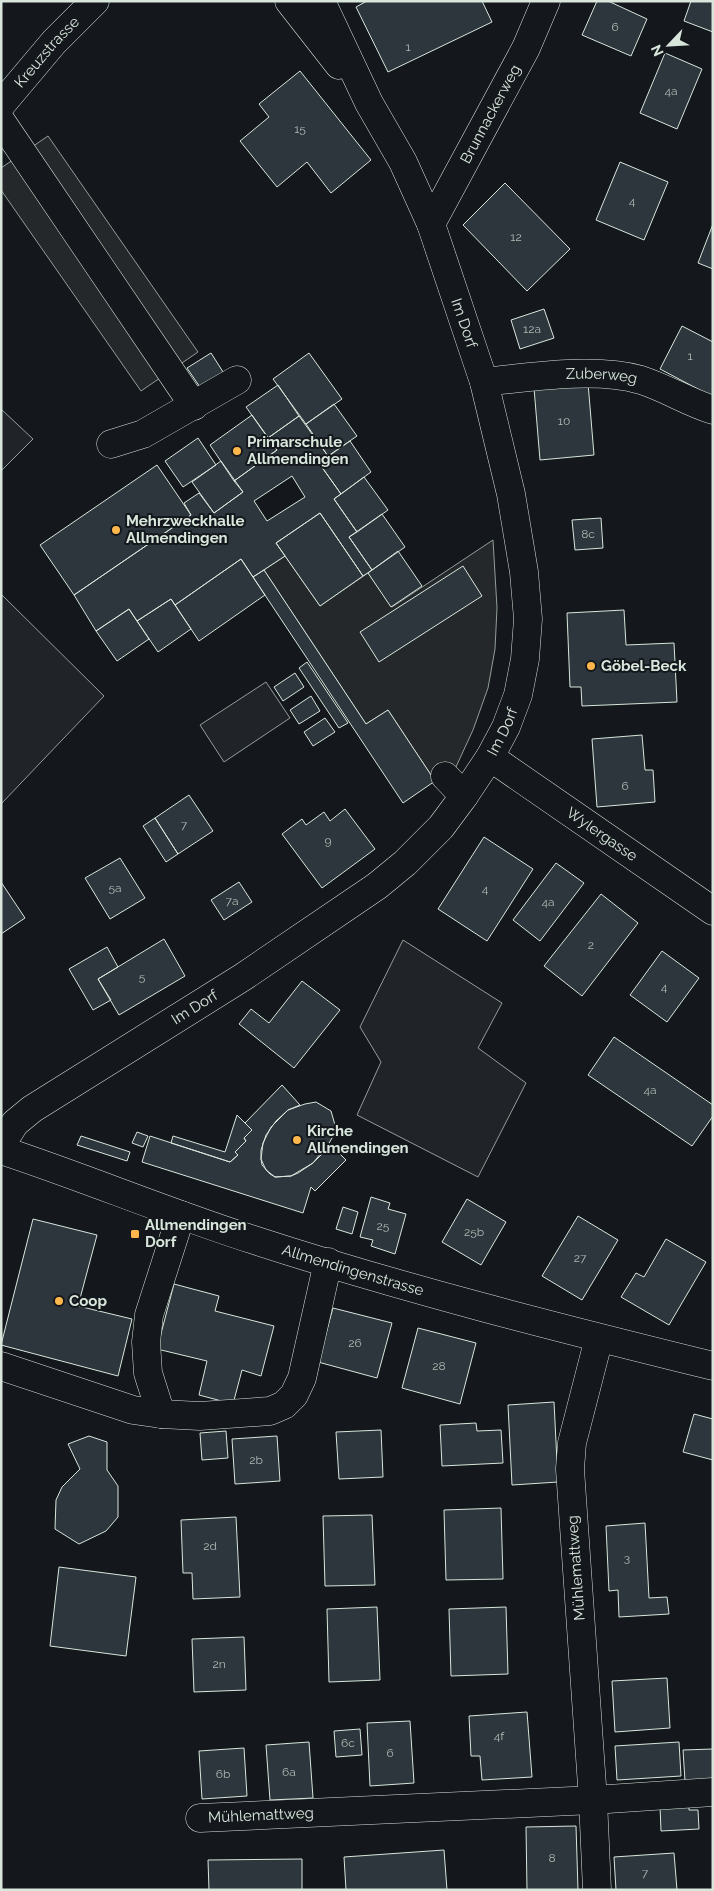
<svg xmlns="http://www.w3.org/2000/svg" width="714" height="1891" font-family="Raleway,sans-serif">
	<style>
		.green { fill: #202428; stroke: #939e99 }
		.parking { fill: #24282b; stroke: #939e99 }
		.building { fill: #2c363c; stroke: #d8e6dc; fill-rule: evenodd }
		.lines { fill: none; stroke-linecap: round; stroke-linejoin: round }
		.minor-casing { stroke: #d8e6dc; stroke-width: 29 }
		.minor { stroke: #14181c; stroke-width: 28 }
		.poi-dot { fill: #ffb74d; stroke: #14181c; stroke-width: 2 }
		.labels { text-anchor: middle; dominant-baseline: central; stroke-width: 4; stroke-linejoin: round; paint-order: stroke }
		.number-label { font-size: 12px; fill: #adbab4 }
		.street-label { font-size: 15px; fill: #d8e6dc; stroke: #14181c }
		.poi-label { font-size: 15px; font-weight: bold; fill: #d8e6dc; stroke: #14181c; text-anchor: start }
	</style>
	<rect width="100%" height="100%" fill="#14181c"/>
	<path class="green" d="M 1,409 L 33,439 L 1,471 Z
		M 1,594 L 104,696 L 1,804 Z
		M 266,682 L 290,718 L 224,762 L 200,725 Z
		M 403,940 L 502,1003 L 478,1048 L 526,1083 L 478,1177 L 357,1115 L 381,1062 L 360,1027 Z"/>
	<path class="parking" d="M 48,136 L 198,352 L 141,391 L 1,190 L 1,168 Z
		M 493,540 L 497,608 L 495,649 L 488,688 L 473,730 L 455,769 L 435,781 L 388,710 L 366,724 L 264,570 L 285,556 L 320,606 L 368,573 L 392,607 Z"/>
	<path class="building" d="M 367,1 L 482,1 L 492,22 L 388,72 L 356,7 Z
		M 597,1 L 608,1 L 647,19 L 631,56 L 582,35 Z
		M 691,1 L 713,1 L 713,32 L 684,21 Z
		M 665,53 L 702,69 L 677,129 L 640,113 Z
		M 300,71 L 371,160 L 331,193 L 307,162 L 277,187 L 240,141 L 269,117 L 259,104 Z
		M 620,162 L 668,182 L 644,240 L 596,220 Z
		M 505,183 L 570,249 L 527,291 L 463,225 Z
		M 713,224 L 713,269 L 698,263 Z
		M 544,309 L 554,338 L 520,349 L 511,320 Z
		M 682,326 L 713,342 L 713,397 L 660,369 Z
		M 211,353 L 225,375 L 202,390 L 187,368 Z
		M 309,353 L 342,399 L 306,424 L 273,379 Z
		M 588,383 L 594,455 L 540,460 L 534,388 Z
		M 278,385 L 299,416 L 268,438 L 246,407 Z
		M 334,404 L 357,436 L 328,456 L 306,424 Z
		M 252,415 L 277,450 L 234,481 L 210,445 Z
		M 299,416 L 328,456 L 319,463 L 341,494 L 334,499 L 357,532 L 349,537 L 372,570 L 363,576 L 320,513 L 276,543 L 285,556 L 253,577 L 241,559 L 175,605 L 171,599 L 137,621 L 129,609 L 96,631 L 74,595 L 191,515 L 184,503 L 199,493 L 214,513 L 243,492 L 234,481 L 277,450 L 268,438 ZM 292,476 L 305,497 L 267,521 L 254,501 Z
		M 198,438 L 216,465 L 183,487 L 165,461 Z
		M 350,441 L 371,472 L 341,494 L 319,463 Z
		M 221,461 L 243,492 L 214,513 L 192,482 Z
		M 157,465 L 191,515 L 74,595 L 40,545 Z
		M 364,477 L 388,510 L 357,532 L 334,499 Z
		M 320,513 L 363,576 L 320,606 L 276,543 Z
		M 382,514 L 405,547 L 372,570 L 349,537 Z
		M 601,518 L 603,548 L 575,550 L 572,520 Z
		M 398,551 L 422,586 L 391,607 L 368,573 Z
		M 241,559 L 265,595 L 199,641 L 175,605 Z
		M 463,566 L 482,596 L 379,662 L 360,632 Z
		M 264,570 L 366,724 L 388,710 L 435,781 L 403,803 L 253,577 Z
		M 171,599 L 191,629 L 158,652 L 137,621 Z
		M 129,609 L 149,639 L 117,661 L 96,631 Z
		M 624,610 L 626,645 L 674,643 L 677,702 L 582,706 L 581,687 L 570,687 L 567,613 Z
		M 307,662 L 348,723 L 339,728 L 299,668 Z
		M 295,673 L 304,687 L 283,701 L 274,687 Z
		M 311,696 L 320,711 L 299,724 L 290,710 Z
		M 325,718 L 335,732 L 313,746 L 304,732 Z
		M 642,735 L 645,770 L 653,770 L 655,802 L 597,807 L 592,739 Z
		M 189,795 L 213,831 L 178,854 L 155,818 Z
		M 345,809 L 375,849 L 322,888 L 282,834 L 302,819 L 306,825 L 324,812 L 330,821 Z
		M 155,818 L 178,854 L 166,862 L 143,826 Z
		M 484,837 L 533,869 L 487,941 L 438,909 Z
		M 120,858 L 145,898 L 110,919 L 85,878 Z
		M 556,863 L 584,883 L 540,941 L 513,920 Z
		M 1,882 L 25,918 L 1,934 Z
		M 239,882 L 252,902 L 224,920 L 211,900 Z
		M 601,894 L 638,923 L 582,996 L 544,966 Z
		M 164,939 L 185,976 L 119,1015 L 98,979 Z
		M 107,947 L 118,967 L 98,979 L 111,1000 L 93,1010 L 69,969 Z
		M 662,951 L 699,978 L 667,1022 L 630,995 Z
		M 302,981 L 340,1010 L 294,1068 L 239,1024 L 251,1009 L 269,1023 Z
		M 614,1037 L 713,1105 L 713,1116 L 692,1146 L 588,1075 Z
		M 282,1085 L 300,1105 L 288,1110 L 276,1121 L 266,1135 L 261,1150 L 261,1159 L 266,1170 L 275,1177 L 291,1176 L 298,1173 L 313,1163 L 329,1143 L 346,1160 L 315,1191 L 311,1187 L 303,1213 L 142,1162 L 150,1136 L 230,1162 L 238,1155 L 235,1152 L 246,1141 L 244,1138 L 252,1130 L 245,1123 Z
		M 316,1102 L 331,1111 L 335,1125 L 332,1138 L 324,1152 L 313,1163 L 291,1176 L 275,1177 L 270,1174 L 262,1165 L 261,1159 L 263,1143 L 271,1127 L 288,1110 L 305,1104 Z
		M 237,1115 L 252,1130 L 244,1138 L 246,1141 L 235,1152 L 238,1155 L 230,1162 L 171,1143 L 173,1136 L 225,1152 Z
		M 137,1132 L 148,1136 L 143,1147 L 132,1143 Z
		M 81,1136 L 130,1152 L 127,1161 L 77,1145 Z
		M 371,1197 L 390,1203 L 388,1209 L 406,1214 L 395,1254 L 371,1246 L 373,1240 L 360,1237 Z
		M 467,1199 L 506,1222 L 481,1265 L 442,1242 Z
		M 343,1207 L 358,1212 L 352,1234 L 336,1229 Z
		M 578,1216 L 618,1240 L 582,1300 L 542,1276 Z
		M 33,1219 L 97,1235 L 78,1306 L 132,1319 L 118,1376 L 1,1345 Z
		M 666,1239 L 706,1262 L 669,1325 L 621,1297 L 636,1273 L 644,1277 Z
		M 174,1284 L 219,1296 L 215,1311 L 274,1326 L 261,1376 L 242,1370 L 233,1404 L 199,1395 L 207,1361 L 157,1349 Z
		M 333,1308 L 392,1323 L 377,1378 L 318,1362 Z
		M 418,1328 L 476,1343 L 460,1404 L 402,1388 Z
		M 554,1402 L 558,1482 L 512,1485 L 508,1405 Z
		M 694,1414 L 713,1419 L 713,1460 L 683,1452 Z
		M 476,1423 L 477,1431 L 501,1430 L 503,1463 L 442,1466 L 440,1425 Z
		M 381,1430 L 383,1477 L 339,1479 L 336,1432 Z
		M 226,1431 L 228,1458 L 202,1460 L 200,1433 Z
		M 89,1436 L 107,1442 L 107,1470 L 118,1486 L 118,1517 L 106,1531 L 79,1544 L 55,1529 L 56,1500 L 62,1487 L 80,1469 L 68,1444 Z
		M 277,1436 L 280,1481 L 235,1484 L 232,1439 Z
		M 501,1508 L 503,1579 L 446,1580 L 444,1510 Z
		M 372,1515 L 375,1585 L 325,1586 L 323,1516 Z
		M 236,1517 L 240,1597 L 193,1599 L 192,1573 L 183,1573 L 181,1520 Z
		M 645,1523 L 649,1598 L 667,1597 L 669,1614 L 619,1617 L 618,1590 L 609,1591 L 606,1526 Z
		M 59,1567 L 136,1577 L 126,1656 L 50,1646 Z
		M 377,1607 L 380,1680 L 329,1682 L 327,1609 Z
		M 506,1607 L 508,1674 L 451,1676 L 449,1609 Z
		M 244,1637 L 246,1690 L 194,1692 L 192,1639 Z
		M 667,1678 L 670,1728 L 615,1732 L 612,1681 Z
		M 527,1712 L 532,1777 L 482,1780 L 480,1756 L 471,1756 L 469,1716 Z
		M 410,1721 L 414,1783 L 370,1786 L 367,1723 Z
		M 360,1729 L 362,1755 L 336,1757 L 334,1731 Z
		M 309,1742 L 313,1798 L 270,1800 L 266,1745 Z
		M 679,1742 L 681,1776 L 617,1780 L 615,1746 Z
		M 244,1748 L 247,1796 L 202,1799 L 199,1751 Z
		M 713,1749 L 713,1779 L 685,1781 L 683,1750 Z
		M 689,1804 L 689,1810 L 698,1810 L 699,1829 L 661,1831 L 660,1806 Z
		M 576,1826 L 578,1890 L 527,1890 L 526,1827 Z
		M 444,1850 L 447,1890 L 346,1890 L 344,1857 Z
		M 674,1853 L 677,1890 L 616,1890 L 614,1857 Z
		M 302,1859 L 302,1890 L 209,1890 L 208,1860 Z"/>
	<g class="lines">
		<defs>
			<g id="minor">
				<path d="M 289,1 L 339,65"/>
				<path id="s1" d="M 1,105 L 54,42 L 95,1"/>
				<path d="M 1,121 L 194,406"/>
				<path id="s2" d="M 431,224 L 526,48 L 546,1"/>
				<path id="s3" d="M 484,382 C 531,377 596,367 641,380 C 666,388 688,402 713,410"/>
				<path d="M 111,444 L 143,434 L 237,380"/>
				<path id="s4" d="M 490,757 L 713,911"/>
				<path d="M 445,776 L 464,796"/>
				<path id="s5" d="M 1,1145 L 15,1123 L 32,1109 L 243,977 L 377,886 L 405,863 L 441,827 L 464,796 L 490,757 L 506,727 L 518,695 L 525,659 L 528,619 L 524,572 L 511,494 L 484,382 L 431,224 L 403,162 L 369,103 L 321,1"/>
				<path id="s6" d="M 1,1150 C 86,1178 169,1213 254,1240 C 405,1289 559,1328 713,1366"/>
				<path d="M 1,1366 L 133,1410 L 161,1414 L 200,1416 L 270,1411 L 284,1405 L 294,1395 L 302,1378 L 328,1262"/>
				<path d="M 161,1414 L 148,1373 L 146,1342 L 149,1315 L 181,1215"/>
				<path id="s7" d="M 200,1818 L 593,1800 L 713,1792"/>
				<path d="M 597,1890 L 593,1800 L 570,1469 L 572,1443 L 599,1338"/>
			</g>
		</defs>
		<use href="#minor" class="minor-casing"/>
		<use href="#minor" class="minor"/>
	</g>
	<g class="poi-dot">
		<circle cx="237" cy="451" r="5"/>
		<circle cx="116" cy="530" r="5"/>
		<circle cx="591" cy="666" r="5"/>
		<circle cx="297" cy="1140" r="5"/>
		<rect x="130" y="1229" width="10" height="10" rx="2.5"/>
		<circle cx="59" cy="1301" r="5"/>
	</g>
	<g class="labels">
		<g class="number-label">
			<text x="615" y="27">6</text>
			<text x="408" y="47">1</text>
			<text x="671" y="91">4a</text>
			<text x="300" y="129">15</text>
			<text x="632" y="201">4</text>
			<text x="516" y="237">12</text>
			<text x="532" y="329">12a</text>
			<text x="690" y="356">1</text>
			<text x="564" y="421">10</text>
			<text x="588" y="534">8c</text>
			<text x="625" y="786">6</text>
			<text x="184" y="825">7</text>
			<text x="328" y="841">9</text>
			<text x="115" y="888">5a</text>
			<text x="485" y="889">4</text>
			<text x="232" y="901">7a</text>
			<text x="548" y="902">4a</text>
			<text x="591" y="945">2</text>
			<text x="142" y="977">5</text>
			<text x="664" y="987">4</text>
			<text x="650" y="1090">4a</text>
			<text x="383" y="1226">25</text>
			<text x="474" y="1232">25b</text>
			<text x="580" y="1258">27</text>
			<text x="355" y="1343">26</text>
			<text x="439" y="1366">28</text>
			<text x="256" y="1460">2b</text>
			<text x="210" y="1546">2d</text>
			<text x="627" y="1558">3</text>
			<text x="219" y="1664">2n</text>
			<text x="499" y="1736">4f</text>
			<text x="348" y="1743">6c</text>
			<text x="390" y="1753">6</text>
			<text x="289" y="1772">6a</text>
			<text x="223" y="1774">6b</text>
			<text x="552" y="1858">8</text>
			<text x="645" y="1873">7</text>
		</g>
		<g class="street-label">
			<text stroke="none"><textPath href="#s1" startOffset="70">Kreuzstrasse</textPath></text>
			<text stroke="none"><textPath href="#s2" startOffset="125">Brunnackerweg</textPath></text>
			<text transform="translate(464 323) rotate(71)">Im Dorf</text>
			<text stroke="none"><textPath href="#s3" startOffset="118">Zuberweg</textPath></text>
			<text stroke="none"><textPath href="#s5" startOffset="660">Im Dorf</textPath></text>
			<text stroke="none"><textPath href="#s4" startOffset="136">Wylergasse</textPath></text>
			<text stroke="none"><textPath href="#s5" startOffset="240">Im Dorf</textPath></text>
			<text stroke="none"><textPath href="#s6" startOffset="372">Allmendingenstrasse</textPath></text>
			<text transform="translate(576 1568) rotate(-94)">Mühlemattweg</text>
			<text stroke="none"><textPath href="#s7" startOffset="61">Mühlemattweg</textPath></text>
		</g>
		<g class="poi-label">
			<text x="247" y="442">Primarschule<tspan x="247" dy="17">Allmendingen</tspan></text>
			<text x="126" y="521">Mehrzweckhalle<tspan x="126" dy="17">Allmendingen</tspan></text>
			<text x="601" y="666">Göbel-Beck</text>
			<text x="307" y="1131">Kirche<tspan x="307" dy="17">Allmendingen</tspan></text>
			<text x="145" y="1225">Allmendingen<tspan x="145" dy="17">Dorf</tspan></text>
			<text x="69" y="1301">Coop</text>
		</g>
	</g>
	<rect width="714" height="1891" fill="none" stroke="#d8e6dc" stroke-width="5"/>
	<g transform="translate(669 45) rotate(245)" stroke="#14181c" stroke-width="4" paint-order="stroke">
	<path d="M0-4L9 19L0 12L-9 19Z" fill="#d8e6dc"/>
	<text y="-8" font-size="14" font-weight="bold" text-anchor="middle" fill="#d8e6dc">N</text>
	</g>
</svg>
